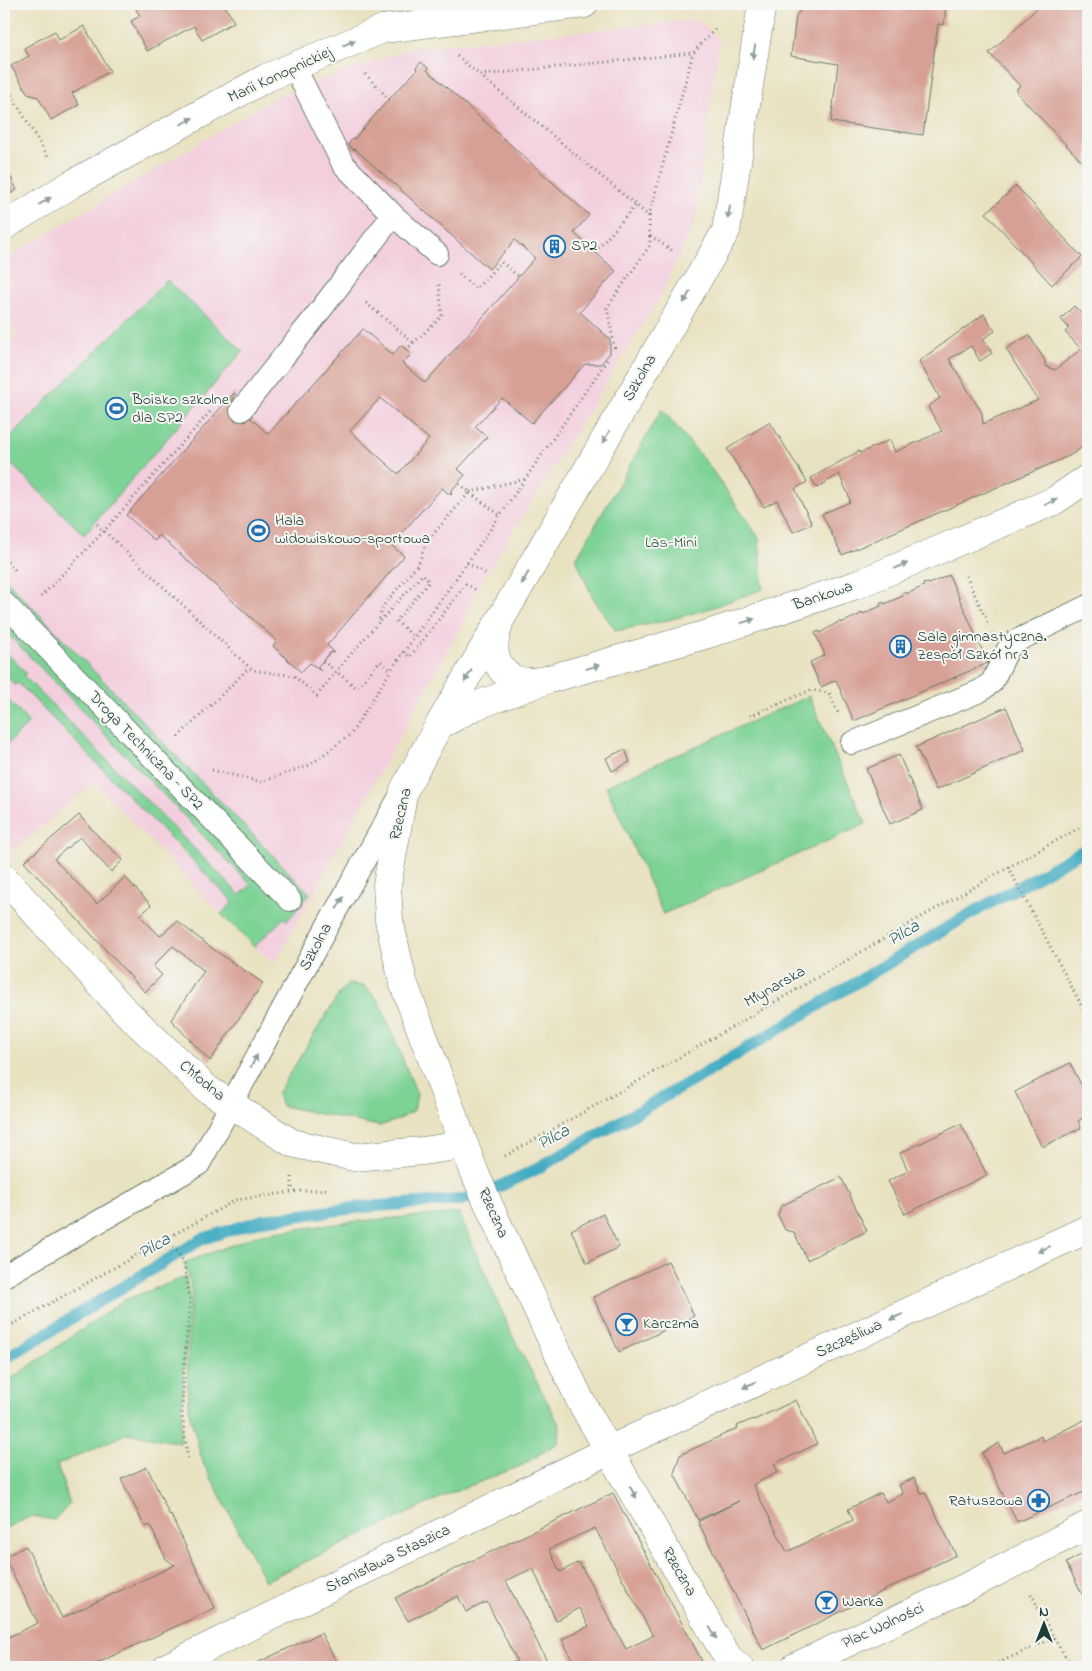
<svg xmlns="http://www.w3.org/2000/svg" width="1092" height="1671" font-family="'Indie Flower',sans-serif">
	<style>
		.built { fill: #f3cfde }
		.green { fill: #7dd296; stroke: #4e8865 }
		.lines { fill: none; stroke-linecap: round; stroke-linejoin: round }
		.stream { stroke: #41aac1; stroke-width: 12 }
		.building { fill: #d7a096; fill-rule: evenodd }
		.service-casing { stroke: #667765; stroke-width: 24 }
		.pedestrian-casing { stroke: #667765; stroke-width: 29 }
		.minor-casing { stroke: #667765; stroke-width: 29 }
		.path { stroke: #667765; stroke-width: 3; stroke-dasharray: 1 4; stroke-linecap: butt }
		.service { stroke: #fff; stroke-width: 22 }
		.pedestrian { stroke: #fff; stroke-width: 28 }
		.minor { stroke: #fff; stroke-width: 28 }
		.oneway { fill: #8f9e9a }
		.labels { text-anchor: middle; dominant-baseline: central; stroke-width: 4; stroke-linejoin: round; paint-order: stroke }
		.street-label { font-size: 16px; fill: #1f3d34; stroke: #f6f6f2 }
		.poi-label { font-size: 16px; fill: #1f3d34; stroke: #f6f6f2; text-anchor: start }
		.park-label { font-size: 16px; fill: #325b48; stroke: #f6f6f2 }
		.water-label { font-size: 18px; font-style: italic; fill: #295e5e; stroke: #f6f6f2 }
	</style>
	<rect width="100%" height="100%" fill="#f6f6f2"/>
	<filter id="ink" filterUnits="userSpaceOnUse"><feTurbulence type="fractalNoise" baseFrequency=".02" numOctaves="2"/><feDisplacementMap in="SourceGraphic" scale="10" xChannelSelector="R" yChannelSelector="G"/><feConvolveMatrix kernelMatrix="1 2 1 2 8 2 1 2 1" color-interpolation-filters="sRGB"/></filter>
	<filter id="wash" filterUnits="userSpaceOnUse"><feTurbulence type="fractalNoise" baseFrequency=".0096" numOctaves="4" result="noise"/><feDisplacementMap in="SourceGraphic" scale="20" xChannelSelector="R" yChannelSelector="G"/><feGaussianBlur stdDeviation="1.12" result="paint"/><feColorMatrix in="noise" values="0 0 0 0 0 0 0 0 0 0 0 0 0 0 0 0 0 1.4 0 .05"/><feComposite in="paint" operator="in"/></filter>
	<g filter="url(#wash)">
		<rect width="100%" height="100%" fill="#e9e2c1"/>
		<path class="built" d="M 697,20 L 719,39 L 695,221 L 659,299 L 476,590 L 462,623 L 275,963 L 246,940 L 94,782 L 14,850 L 4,840 L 4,348 L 18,337 L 4,316 L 4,260 L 280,95 L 412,48 Z"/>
		<path class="green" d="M 167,280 L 243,351 L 84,535 L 4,457 L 4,443 Z
			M 662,409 L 710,467 L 759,538 L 763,589 L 705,610 L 664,621 L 616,631 L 593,598 L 576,559 Z
			M 4,578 L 310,894 L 287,921 L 284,918 L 254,947 L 221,914 L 233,902 L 18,683 L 15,685 L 4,674 L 4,650 L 26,673 L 24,676 L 240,895 L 251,885 L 4,630 Z
			M 4,695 L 29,723 L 4,747 Z
			M 809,696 L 866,824 L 663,914 L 606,786 Z
			M 348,984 L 365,986 L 379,1001 L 417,1094 L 414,1111 L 398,1120 L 379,1126 L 282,1106 L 277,1094 L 339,994 Z
			M 459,1213 L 512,1335 L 560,1426 L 559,1442 L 523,1465 L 444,1496 L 265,1581 L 203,1463 L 189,1412 L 187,1364 L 192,1295 L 190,1281 L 184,1263 L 261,1234 L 358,1221 Z
			M 186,1277 L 190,1302 L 184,1366 L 180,1443 L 128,1433 L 57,1465 L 70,1504 L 54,1520 L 32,1516 L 4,1529 L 4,1384 L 124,1300 Z"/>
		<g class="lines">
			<path class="stream" d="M 4,1359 L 202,1239 L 263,1220 L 362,1207 L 460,1200 L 478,1196 L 531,1172 L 701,1076 L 965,917 L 1088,848"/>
		</g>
		<g id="blocks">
			<path class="building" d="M 133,4 L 224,4 L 234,22 L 202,40 L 194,26 L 147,51 L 131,21 L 140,16 Z
				M 806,4 L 946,4 L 944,25 L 938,24 L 923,135 L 831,122 L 838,64 L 791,56 L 796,16 Z
				M 1042,4 L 1078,4 L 1088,15 L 1088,166 L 1087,167 L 1017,93 L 1017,88 L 1020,86 L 989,53 Z
				M 84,26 L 110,71 L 72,93 L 79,105 L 51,120 L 38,97 L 28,94 L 11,66 L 29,56 L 24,48 L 55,31 L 59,40 Z
				M 421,62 L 428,68 L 427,70 L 589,215 L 574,233 L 616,271 L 580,312 L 610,339 L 610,353 L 601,364 L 585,364 L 532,423 L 502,398 L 475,427 L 487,437 L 458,469 L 465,475 L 450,492 L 452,494 L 450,495 L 442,488 L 391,545 L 404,556 L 327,645 L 334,652 L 333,653 L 331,652 L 317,667 L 321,671 L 310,663 L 301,672 L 273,646 L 277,641 L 186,559 L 159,535 L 155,541 L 126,515 L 234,393 L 236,394 L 231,400 L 268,434 L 363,329 L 393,355 L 401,345 L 411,355 L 402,363 L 425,383 L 535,258 L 515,240 L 489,269 L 355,149 L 354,150 L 348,145 L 353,138 L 354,139 L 389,99 L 417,70 L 416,68 ZM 380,398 L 429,439 L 398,474 L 350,431 Z
				M 4,163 L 17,190 L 4,197 Z
				M 1016,186 L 1082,257 L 1052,285 L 986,213 Z
				M 1074,306 L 1088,320 L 1088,443 L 1071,455 L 842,555 L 822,514 L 850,502 L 849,496 L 839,474 L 817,488 L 811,478 L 859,451 L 860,453 L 890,440 L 895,452 L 942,431 L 928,407 L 940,398 L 919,361 L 984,314 L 995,331 L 983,339 L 992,353 L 980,361 L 971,346 L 949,359 L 982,413 L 983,424 L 1038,400 L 1006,349 L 1029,335 L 1045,361 L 1045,366 L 1055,370 L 1081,349 L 1065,332 L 1069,328 L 1061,319 Z
				M 770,422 L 807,482 L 795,489 L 812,524 L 793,532 L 777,500 L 764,507 L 727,449 Z
				M 949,575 L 988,663 L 854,721 L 836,680 L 821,687 L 810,662 L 825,655 L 815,633 L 819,631 L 820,633 L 840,621 L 841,623 L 859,615 L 862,612 L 863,614 L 881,606 L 880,604 L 883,602 L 884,604 L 903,596 L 902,594 L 906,592 L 906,594 L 924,586 L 923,584 L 928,583 L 929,584 Z
				M 1006,707 L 1025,750 L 936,790 L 916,747 Z
				M 625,749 L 630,762 L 612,771 L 606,758 Z
				M 899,755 L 923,810 L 890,824 L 866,769 Z
				M 79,815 L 99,837 L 123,860 L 111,872 L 80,837 L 54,859 L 97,904 L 125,877 L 151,905 L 140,916 L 160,936 L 177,921 L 217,952 L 263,983 L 210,1061 L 171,1020 L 204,971 L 173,946 L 153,966 L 162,975 L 145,992 L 24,862 Z
				M 1070,1063 L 1088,1098 L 1088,1115 L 1078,1121 L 1081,1128 L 1042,1147 L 1015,1092 Z
				M 961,1124 L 987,1175 L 905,1214 L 888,1181 L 908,1171 L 900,1153 Z
				M 841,1177 L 867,1231 L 807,1260 L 794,1232 L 785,1230 L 778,1215 L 781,1206 Z
				M 603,1214 L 619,1247 L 587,1263 L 571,1230 Z
				M 668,1261 L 694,1316 L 619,1352 L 593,1297 Z
				M 796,1400 L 817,1444 L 774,1464 L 778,1472 L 753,1485 L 787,1552 L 853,1520 L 848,1509 L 881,1493 L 886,1502 L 903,1494 L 899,1485 L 914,1478 L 921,1493 L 925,1492 L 956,1555 L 763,1650 L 698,1522 L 739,1501 L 698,1520 L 674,1473 L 680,1455 L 738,1428 L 737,1426 L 753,1419 L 754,1420 Z
				M 1088,1418 L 1088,1490 L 1017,1522 L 982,1453 L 999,1443 L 1004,1453 L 1041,1436 L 1043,1441 Z
				M 147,1467 L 170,1516 L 171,1515 L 215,1608 L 89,1667 L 4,1667 L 4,1639 L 38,1623 L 4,1557 L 26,1546 L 62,1618 L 175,1565 L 166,1559 L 150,1525 L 145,1527 L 121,1479 Z
				M 613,1493 L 705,1667 L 576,1667 L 562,1639 L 589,1626 L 579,1608 L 556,1621 L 533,1568 L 506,1581 L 550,1667 L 504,1667 L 517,1661 L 487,1602 L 466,1612 L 458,1596 L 408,1621 L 395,1598 ZM 595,1528 L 653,1636 L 626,1649 L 579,1562 L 560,1572 L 549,1549 Z
				M 1088,1551 L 1088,1605 L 1066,1563 Z
				M 321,1633 L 337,1663 L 328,1667 L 248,1667 Z"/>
		</g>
	</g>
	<g filter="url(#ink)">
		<use href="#blocks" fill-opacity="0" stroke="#667765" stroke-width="1"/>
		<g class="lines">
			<defs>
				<path id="service" d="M 393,215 L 437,254
					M 241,410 L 312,321 L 393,215 L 343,164 L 294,66
					M 4,603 L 290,900
					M 852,743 L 980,691 L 992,682 L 1008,649 L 1014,642 L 1088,606
					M 4,1276 L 199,1164 L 329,923 L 398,800"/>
				<path id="pedestrian" d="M 795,1667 L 971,1585"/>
				<path id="minor" d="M 4,226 L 72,184 L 266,78 L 383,29 L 584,4
					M 498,627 C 487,659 503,687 539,681
					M 440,725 L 475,706 L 546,680 L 708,634 L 856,585 L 1054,501 L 1088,478
					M 4,878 L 122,1008 L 207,1089 L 292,1143 L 354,1157 L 423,1151 L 463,1145
					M 971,1585 L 1088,1525
					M 167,1667 L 632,1439 L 1088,1229
					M 739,1667 L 732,1663 L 719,1643 L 580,1400 L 491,1210 L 474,1171 L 403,982 L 389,920 L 387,885 L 404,790 L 439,725 L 726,231 L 762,4"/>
			</defs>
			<use href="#service" class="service-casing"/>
			<use href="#pedestrian" class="pedestrian-casing"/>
			<use href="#minor" class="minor-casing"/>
			<path class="path" d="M 457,56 L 649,216 L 650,245 L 607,308 L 615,350
				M 365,74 L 389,99
				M 480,75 L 693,53
				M 4,82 L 49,159
				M 649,216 L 693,53 L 715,29
				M 650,236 L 673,251
				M 595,252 L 636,205
				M 459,274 L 476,289 L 501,262 L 518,276
				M 366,303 L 414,343
				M 406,350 L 442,316 L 439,284
				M 210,412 L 104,531 L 252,670 L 294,676 L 317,696 L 337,670 L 378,623 L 383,606 L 418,564 L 427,541 L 470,492 L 458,483
				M 470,492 L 525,479
				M 470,493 L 500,515
				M 4,558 L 17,572
				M 467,563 L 486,574
				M 966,576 L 988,623
				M 41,597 L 104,531 L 95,522
				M 380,621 L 423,574 L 429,582 L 396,621 L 414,637
				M 403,652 L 410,657 L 466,584 L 478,591
				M 323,661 L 357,688 L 380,661 L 391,670 L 467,563 L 608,359
				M 778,704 L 780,709
				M 750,716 L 811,690 L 829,693 L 839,715
				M 178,737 L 249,668
				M 212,770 L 261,782 L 310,765 L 351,734 L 391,670
				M 1008,867 L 1088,1018
				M 505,1156 C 701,1048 892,931 1088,823
				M 292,1177 L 292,1192
				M 168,1238 L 184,1263 L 190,1302 L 184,1366 L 182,1414 L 188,1461
				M 4,1329 L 236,1200 L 292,1192 L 329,1189
				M 1054,1638 L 1072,1667
				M 989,1667 L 1054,1638 L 1030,1592"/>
			<use href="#service" class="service"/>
			<use href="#pedestrian" class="pedestrian"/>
			<use href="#minor" class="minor"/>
		</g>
		<defs><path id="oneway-solid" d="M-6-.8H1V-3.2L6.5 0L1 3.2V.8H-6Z" transform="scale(1.25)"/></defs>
		<g class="oneway">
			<use href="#oneway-solid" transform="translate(349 43) rotate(-23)"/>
			<use href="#oneway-solid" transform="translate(754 52) rotate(99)"/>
			<use href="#oneway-solid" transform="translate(187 121) rotate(-29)"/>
			<use href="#oneway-solid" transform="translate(45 201) rotate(-31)"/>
			<use href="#oneway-solid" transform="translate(729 212) rotate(99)"/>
			<use href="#oneway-solid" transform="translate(687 297) rotate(120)"/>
			<use href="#oneway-solid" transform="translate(606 437) rotate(120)"/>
			<use href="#oneway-solid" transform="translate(1051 502) rotate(-26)"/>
			<use href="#oneway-solid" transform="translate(901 566) rotate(-23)"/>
			<use href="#oneway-solid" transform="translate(525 578) rotate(120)"/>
			<use href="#oneway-solid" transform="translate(748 621) rotate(-18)"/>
			<use href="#oneway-solid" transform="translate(593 667) rotate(-16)"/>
			<use href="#oneway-solid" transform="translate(468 676) rotate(120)"/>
			<use href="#oneway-solid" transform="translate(340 903) rotate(-60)"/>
			<use href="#oneway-solid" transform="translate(254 1061) rotate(-62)"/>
			<use href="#oneway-solid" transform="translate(1044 1249) rotate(155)"/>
			<use href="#oneway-solid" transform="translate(896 1317) rotate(155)"/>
			<use href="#oneway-solid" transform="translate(749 1385) rotate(155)"/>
			<use href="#oneway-solid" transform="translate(633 1492) rotate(60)"/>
			<use href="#oneway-solid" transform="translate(713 1633) rotate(60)"/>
		</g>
	</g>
	<defs>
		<symbol id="building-ring" viewBox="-11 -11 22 22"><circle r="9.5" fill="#f6f6f2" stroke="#1f6fb2" stroke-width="1.5"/><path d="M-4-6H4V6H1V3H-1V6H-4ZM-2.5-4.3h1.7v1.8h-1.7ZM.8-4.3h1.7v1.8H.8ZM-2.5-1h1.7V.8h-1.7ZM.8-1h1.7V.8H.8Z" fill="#1f6fb2"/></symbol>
		<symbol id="stadium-ring" viewBox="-11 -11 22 22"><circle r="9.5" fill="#f6f6f2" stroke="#1f6fb2" stroke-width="1.5"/><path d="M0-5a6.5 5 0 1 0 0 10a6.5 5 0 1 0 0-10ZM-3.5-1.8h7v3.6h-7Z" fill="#1f6fb2"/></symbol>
		<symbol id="bar-ring" viewBox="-11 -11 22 22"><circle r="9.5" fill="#f6f6f2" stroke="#1f6fb2" stroke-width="1.5"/><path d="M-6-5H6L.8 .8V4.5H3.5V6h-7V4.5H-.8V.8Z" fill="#1f6fb2"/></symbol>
		<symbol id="pharmacy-ring" viewBox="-11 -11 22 22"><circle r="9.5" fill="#f6f6f2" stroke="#1f6fb2" stroke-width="1.5"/><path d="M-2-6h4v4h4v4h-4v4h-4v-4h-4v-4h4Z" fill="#1f6fb2"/></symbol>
	</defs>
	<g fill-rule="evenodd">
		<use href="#building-ring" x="542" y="234" width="25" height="25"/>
		<use href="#stadium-ring" x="104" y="396" width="25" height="25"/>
		<use href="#stadium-ring" x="246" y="518" width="25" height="25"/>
		<use href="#building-ring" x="888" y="634" width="25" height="25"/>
		<use href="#bar-ring" x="614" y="1312" width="25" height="25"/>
		<use href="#pharmacy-ring" x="1026" y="1488" width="25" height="25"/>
		<use href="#bar-ring" x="814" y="1590" width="25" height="25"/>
	</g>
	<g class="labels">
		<g class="street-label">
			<text transform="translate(280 75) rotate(-25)">Marii Konopnickiej</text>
			<text transform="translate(640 378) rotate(-60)">Szkolna</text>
			<text transform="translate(823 596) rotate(-19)">Bankowa</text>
			<text transform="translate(146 751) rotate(46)">Droga Techniczna - SP2</text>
			<text transform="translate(401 814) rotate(-77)">Rzeczna</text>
			<text transform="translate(316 947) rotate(-62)">Szkolna</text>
			<text transform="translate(775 987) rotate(-30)">Młynarska</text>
			<text transform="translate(202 1081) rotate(40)">Chłodna</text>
			<text transform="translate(493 1213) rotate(66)">Rzeczna</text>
			<text transform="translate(849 1339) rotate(-25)">Szczęśliwa</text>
			<text transform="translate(388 1559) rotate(-26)">Stanisława Staszica</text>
			<text transform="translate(679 1572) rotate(60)">Rzeczna</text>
			<text transform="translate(883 1626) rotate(-25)">Plac Wolności</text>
		</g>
		<g class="poi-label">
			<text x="571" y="246">SP2</text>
			<text x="132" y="400">Boisko szkolne<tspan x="132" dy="18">dla SP2</tspan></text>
			<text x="275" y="521">Hala<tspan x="275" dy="18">widowiskowo-sportowa</tspan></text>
			<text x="917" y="637">Sala gimnastyczna.<tspan x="917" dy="18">Zespół Szkół nr 3</tspan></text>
			<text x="643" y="1324">Karczma</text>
			<text x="1023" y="1501" text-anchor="end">Ratuszowa</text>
			<text x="842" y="1602">Warka</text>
		</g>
		<g class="park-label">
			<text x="671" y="543">Las-Mini</text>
		</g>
		<g class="water-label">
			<text transform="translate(904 934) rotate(-31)">Pilca</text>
			<text transform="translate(554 1138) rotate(-29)">Pilca</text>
			<text transform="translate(155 1247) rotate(-31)">Pilca</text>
		</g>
	</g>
	<rect width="1092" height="1671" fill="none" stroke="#f6f6f2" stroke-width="20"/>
	<g transform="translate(1044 1624)" stroke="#f6f6f2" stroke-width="4" paint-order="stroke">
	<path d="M0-4L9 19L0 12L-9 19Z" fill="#1f3d34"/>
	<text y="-8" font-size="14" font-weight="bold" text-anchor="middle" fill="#1f3d34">N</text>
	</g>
</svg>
